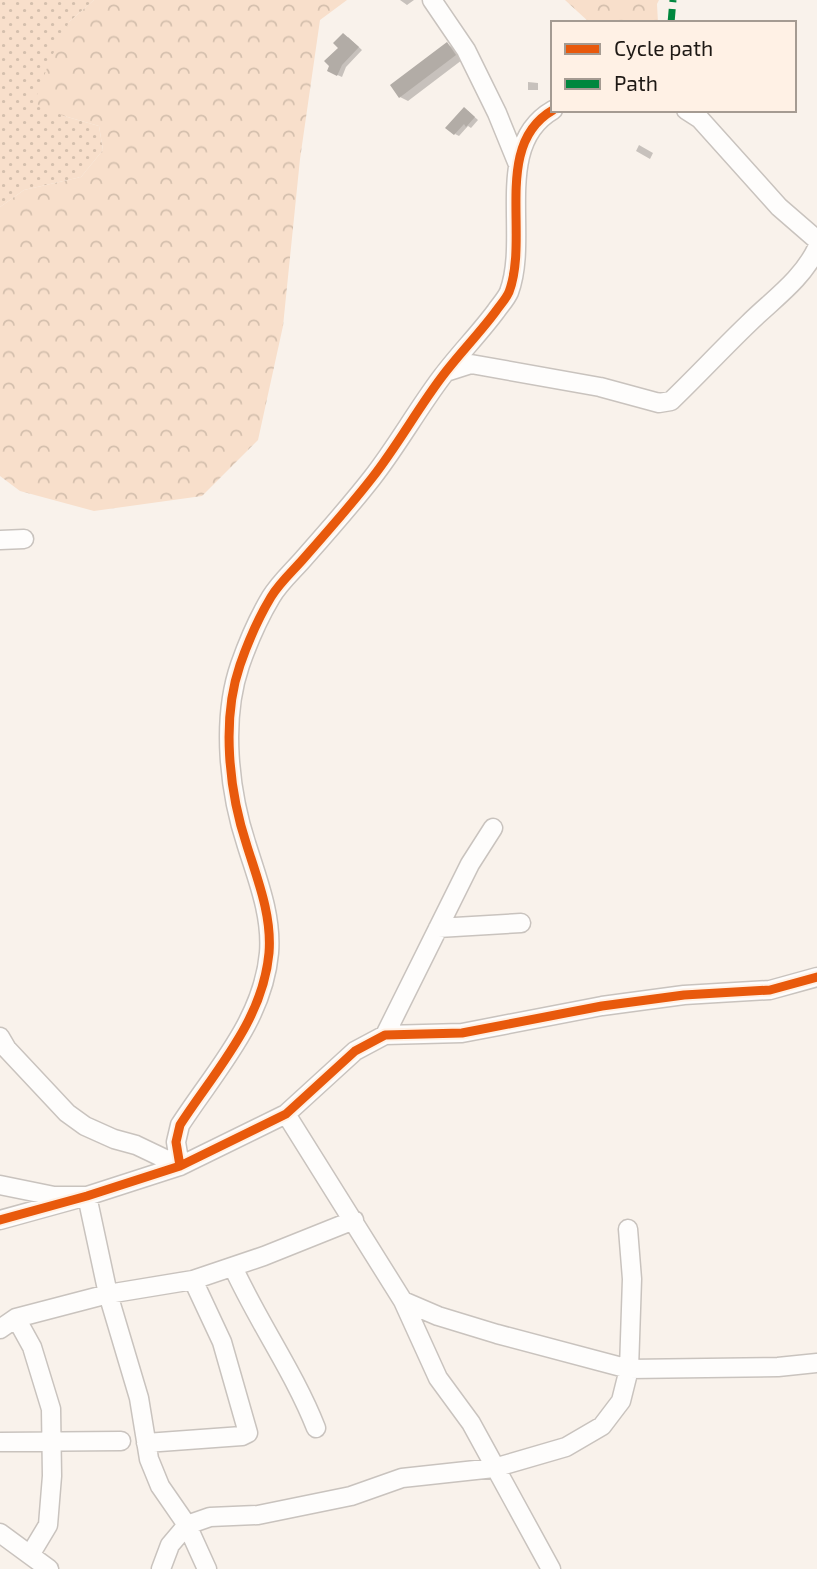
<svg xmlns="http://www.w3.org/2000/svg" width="817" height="1569" font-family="'Exo 2',sans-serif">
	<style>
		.grass { fill: url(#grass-dots) }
		.forest { fill: url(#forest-crowns) }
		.shadow { fill: #0003 }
		.building { fill: #b2aca6 }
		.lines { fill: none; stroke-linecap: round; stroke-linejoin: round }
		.minor-casing { stroke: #c9c3be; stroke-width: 21 }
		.minor { stroke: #fefdfc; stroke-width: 18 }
		.quiet { stroke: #00873e; stroke-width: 7; stroke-dasharray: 14 7; stroke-linecap: butt }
		.cycleway-casing { stroke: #fff1e5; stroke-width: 13 }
		.cycleway { stroke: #e8590c; stroke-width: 9 }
	</style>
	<defs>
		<pattern id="grass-dots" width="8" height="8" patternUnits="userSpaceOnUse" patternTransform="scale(1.75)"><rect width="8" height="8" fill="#f8dfcb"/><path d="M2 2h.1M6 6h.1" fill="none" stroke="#d4bfad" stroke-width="1.8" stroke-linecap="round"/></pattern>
		<pattern id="forest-crowns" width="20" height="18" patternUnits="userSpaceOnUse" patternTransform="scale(1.75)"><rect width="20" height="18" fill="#f8dfcb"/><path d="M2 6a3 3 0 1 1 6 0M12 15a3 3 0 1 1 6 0" fill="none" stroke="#d4bfad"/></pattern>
	</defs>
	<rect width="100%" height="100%" fill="#f9f2eb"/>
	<path class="grass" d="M 0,0 L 94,0 L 69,22 L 64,116 L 99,126 L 103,150 L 81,177 L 24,190 L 0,207 Z"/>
	<path class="forest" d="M 94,0 L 347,0 L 320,20 L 300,159 L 283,326 L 258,440 L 202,496 L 94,511 L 20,491 L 0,476 L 0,207 L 24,190 L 81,177 L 103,150 L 99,126 L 64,116 L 34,103 L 50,60 L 69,22 Z
		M 565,0 L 659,0 L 657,4 L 658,23 L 590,23 Z"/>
	<path class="shadow" d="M 400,0 L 414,0 L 407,5 Z
		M 348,37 L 362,50 L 346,67 L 342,77 L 333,73 Z
		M 447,44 L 455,49 L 462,60 L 408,101 L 400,97 Z
		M 528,82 L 538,83 L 538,90 L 528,90 Z
		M 468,111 L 478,120 L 471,128 L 468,126 L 459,136 L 455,134 Z
		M 639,145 L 653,153 L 650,159 L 636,151 Z"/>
	<path class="building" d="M 343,33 L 359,47 L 342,65 L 337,76 L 327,71 L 329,66 L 324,61 L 338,48 L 333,43 Z
		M 447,42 L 456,55 L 399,98 L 390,85 Z
		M 464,107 L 475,117 L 466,127 L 464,124 L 454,135 L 445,128 Z"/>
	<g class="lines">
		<defs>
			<path id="minor" d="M 432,0 L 466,50 L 497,113 L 517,162
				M 686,110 L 700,119 L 779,207 L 817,240
				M 446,372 L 471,364 L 600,387 L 659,403 L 671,401 C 697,376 722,349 748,324 C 772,300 802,280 817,248
				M 0,540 L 24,539
				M 438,928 L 521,923
				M 385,1035 L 470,864 L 493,828
				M 0,1037 L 7,1049 L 67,1113 L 85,1126 L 114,1139 L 136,1145 L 180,1166
				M 286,1114 L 403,1301 L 438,1378 L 471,1423 L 551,1569
				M 180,1166 L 176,1142 L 180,1125 C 215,1071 263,1020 269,953 C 272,916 258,881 247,846 C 229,792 221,720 240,665 C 248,642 259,617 271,597 C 280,582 294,570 305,557 C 328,531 351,505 372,478 C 397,446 417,410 441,378 C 458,355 479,334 496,311 C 500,305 506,299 509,292 C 530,236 492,145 553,110
				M 0,1185 L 54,1196 L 87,1196 L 108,1294 L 139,1398 L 149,1459 L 160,1486 L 187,1525 L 207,1569
				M 0,1220 L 87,1196 L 180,1166 L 286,1114 L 355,1051 L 385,1035 L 462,1033 L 602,1006 L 684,995 L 770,990 L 817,977
				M 233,1267 C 258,1322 294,1372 316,1428
				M 403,1301 L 438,1316 L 497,1334 L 629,1369 L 778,1367 L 817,1363
				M 16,1318 L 32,1347 L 51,1409 L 52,1476 L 48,1525 L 30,1555
				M 0,1329 L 16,1318 L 108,1294 L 193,1280 L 264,1256 L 354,1220
				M 0,1442 L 121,1441
				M 146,1443 L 242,1436 L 248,1433 L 222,1342 L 193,1280
				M 0,1533 L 49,1569
				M 161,1569 L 170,1545 L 187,1525 L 210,1517 L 258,1515 L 351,1496 L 402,1478 L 494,1468 L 566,1447 L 602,1426 L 621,1401 L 629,1369 L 632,1279 L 628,1229"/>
		</defs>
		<use href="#minor" class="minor-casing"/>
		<use href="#minor" class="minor"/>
		<path class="quiet" d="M 671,23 L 673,0"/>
		<defs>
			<path id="cycleway" d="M 180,1166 L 176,1142 L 180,1125 C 215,1071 263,1020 269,953 C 272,916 258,881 247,846 C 229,792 221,720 240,665 C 248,642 259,617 271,597 C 280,582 294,570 305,557 C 328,531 351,505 372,478 C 397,446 417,410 441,378 C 458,355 479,334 496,311 C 500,305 506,299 509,292 C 530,236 492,145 553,110
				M 0,1220 L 87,1196 L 180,1166 L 286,1114 L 355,1051 L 385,1035 L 462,1033 L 602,1006 L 684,995 L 770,990 L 817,977"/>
		</defs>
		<use href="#cycleway" class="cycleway-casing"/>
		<use href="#cycleway" class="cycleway"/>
	</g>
	<rect x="551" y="21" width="245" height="91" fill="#fff1e5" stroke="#a59b92" stroke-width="2"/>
	<rect x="565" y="44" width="35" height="10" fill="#e8590c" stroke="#a59b92" stroke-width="2"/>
	<text x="614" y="56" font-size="21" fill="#1e1915">Cycle path</text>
	<rect x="565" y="79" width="35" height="10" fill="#00873e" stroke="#a59b92" stroke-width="2"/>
	<text x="614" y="91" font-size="21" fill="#1e1915">Path</text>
</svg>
